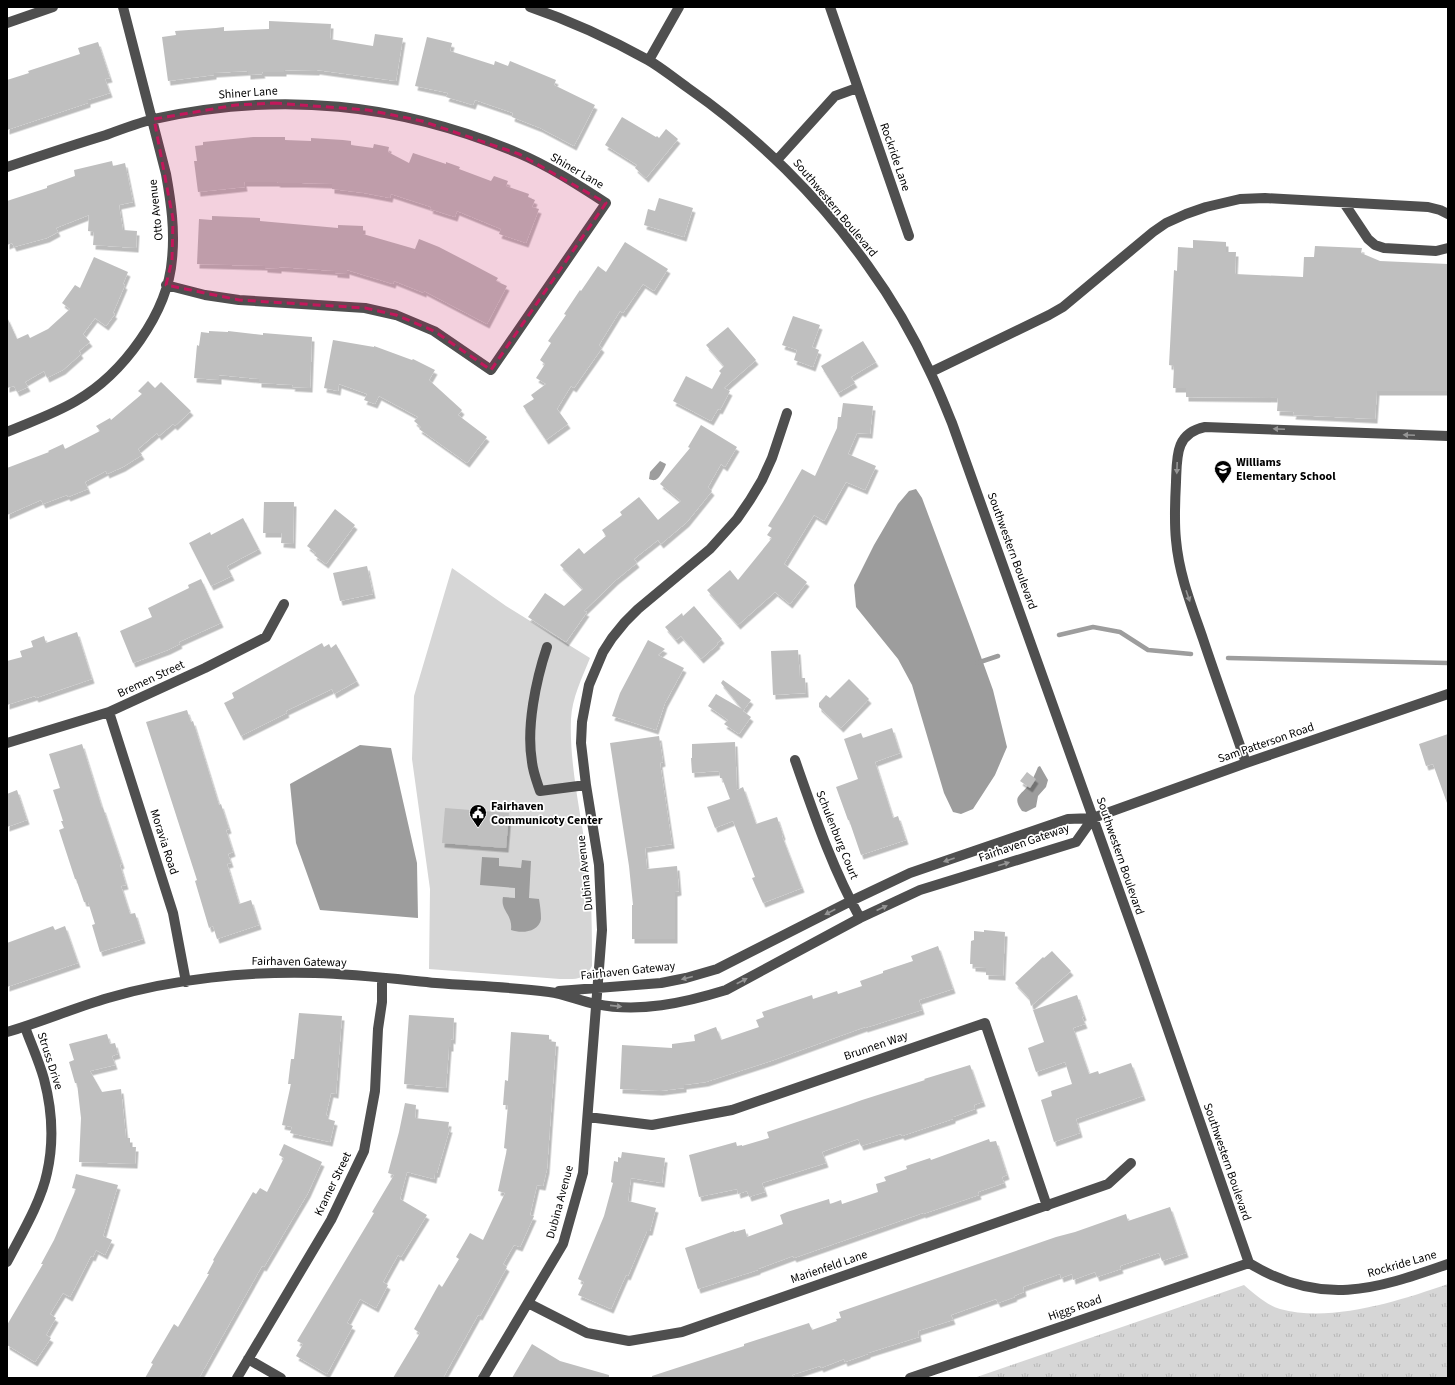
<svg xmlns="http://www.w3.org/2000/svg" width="1455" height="1385" font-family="'Source Sans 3',sans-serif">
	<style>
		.grass { fill: url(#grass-tufts) }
		.park { fill: #d6d6d6 }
		.water { fill: #9d9d9d }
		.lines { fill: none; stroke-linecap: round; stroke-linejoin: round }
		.stream { stroke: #9d9d9d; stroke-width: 4.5 }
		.building { fill: #bfbfbf; filter: url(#shadow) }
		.minor { stroke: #4f4f4f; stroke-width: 10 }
		.oneway { fill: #959595 }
		.marked { fill: #c2185b; fill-opacity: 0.2; stroke: #c2185b; stroke-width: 3; stroke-dasharray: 8 5; stroke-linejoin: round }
		.labels { text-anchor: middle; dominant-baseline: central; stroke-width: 3.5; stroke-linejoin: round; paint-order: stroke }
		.street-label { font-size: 12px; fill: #000; stroke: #fff }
		.poi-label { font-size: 12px; font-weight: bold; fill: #000; stroke: #fff; text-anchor: start }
	</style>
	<defs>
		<pattern id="grass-tufts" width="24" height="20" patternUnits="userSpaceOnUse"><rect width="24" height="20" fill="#d6d6d6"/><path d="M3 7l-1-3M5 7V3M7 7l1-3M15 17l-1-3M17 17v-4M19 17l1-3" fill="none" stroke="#b6b6b6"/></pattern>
		<filter id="shadow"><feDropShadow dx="2.5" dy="4.5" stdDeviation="0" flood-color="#0004"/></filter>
	</defs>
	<rect width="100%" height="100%" fill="#fff"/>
	<path class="grass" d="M 1448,1284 L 1448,1378 L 974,1378 L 1244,1285 C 1254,1294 1267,1305 1280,1309 C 1331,1323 1399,1301 1448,1284 Z"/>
	<path class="park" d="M 452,568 L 506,606 L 590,658 C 582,678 572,698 571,719 C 569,765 582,819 588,865 C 592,898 592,932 592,966 C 584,981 575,979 560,979 L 429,969 L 430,889 L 412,759 L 414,696 Z"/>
	<path class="water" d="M 660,461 L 666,464 C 665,468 660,477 657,479 C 654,481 652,480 649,479 L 650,472 Z
		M 916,489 L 922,498 L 972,632 L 993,690 L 1007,747 L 995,775 L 973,809 L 961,814 L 953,812 L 944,793 L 912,685 L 898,659 L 856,607 L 854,585 L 874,545 L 898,504 L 909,491 Z
		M 360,745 L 391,748 L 417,863 L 418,918 L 320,910 L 296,843 L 290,784 Z
		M 1040,766 L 1048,780 L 1046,787 L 1038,796 L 1036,807 L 1026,812 L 1022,811 C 1013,798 1018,797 1027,787 C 1032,782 1035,774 1038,767 Z
		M 482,857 L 499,858 L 499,866 L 521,868 L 522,860 L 531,861 L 529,898 L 539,899 C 540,905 541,912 541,919 C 539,932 522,934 511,930 C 513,914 500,911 503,897 L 515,898 L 515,888 L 480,885 Z"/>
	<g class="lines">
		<path class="stream" d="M 1059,635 L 1093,627 L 1120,632 L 1148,650 L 1191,654
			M 1228,658 L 1448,663
			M 977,663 L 998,656"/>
	</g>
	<path class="building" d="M 269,21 L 331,24 L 330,39 L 373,46 L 375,34 L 403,38 L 396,81 L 317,70 L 317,71 L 284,70 L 284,72 L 262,72 L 263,74 L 248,75 L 248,71 L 214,73 L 214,75 L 168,81 L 162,37 L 176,35 L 175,31 L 216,28 L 224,27 L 224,31 L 269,29 Z
		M 427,37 L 452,43 L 450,51 L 494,65 L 495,61 L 508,66 L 510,61 L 556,80 L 554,85 L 595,105 L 574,146 L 540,128 L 512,117 L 513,113 L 475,100 L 473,105 L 446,97 L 448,93 L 415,86 Z
		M 98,42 L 110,78 L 105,79 L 110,93 L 88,100 L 88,103 L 7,130 L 7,80 L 29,73 L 28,71 L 80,54 L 78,48 Z
		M 622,117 L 656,137 L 657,136 L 659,138 L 666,129 L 678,139 L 646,178 L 635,168 L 637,165 L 605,145 Z
		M 253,137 L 285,137 L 285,140 L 311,141 L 311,138 L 343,140 L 351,141 L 351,145 L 373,148 L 374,144 L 389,147 L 388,152 L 409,163 L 413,153 L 446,164 L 446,162 L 460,167 L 459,169 L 491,181 L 494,176 L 508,181 L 506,186 L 529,194 L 528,197 L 535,200 L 532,207 L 539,209 L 526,243 L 499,234 L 501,229 L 457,211 L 455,217 L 430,209 L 431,207 L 391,194 L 390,198 L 364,193 L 332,189 L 332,184 L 302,183 L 278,183 L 277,182 L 244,182 L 245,187 L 198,192 L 194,161 L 197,161 L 195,146 L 203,145 L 203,142 Z
		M 112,161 L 113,166 L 125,163 L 133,202 L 119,205 L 123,230 L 137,231 L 136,248 L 93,245 L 94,232 L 88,231 L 89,215 L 56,228 L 58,232 L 47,238 L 14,247 L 12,243 L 7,245 L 7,201 L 47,188 L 47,186 L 75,176 L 74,170 Z
		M 659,198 L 693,208 L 684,237 L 644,225 L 648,209 L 655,211 Z
		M 212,216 L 260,218 L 260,221 L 338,228 L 338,225 L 363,226 L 363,234 L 415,249 L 419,239 L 439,247 L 466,261 L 498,278 L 496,281 L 507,286 L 487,324 L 424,291 L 424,293 L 394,281 L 393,284 L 347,270 L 347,274 L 335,273 L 335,271 L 279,267 L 279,269 L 265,268 L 265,266 L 197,264 L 199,219 L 212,220 Z
		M 1193,240 L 1226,242 L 1226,252 L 1236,252 L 1235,274 L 1303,277 L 1304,257 L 1314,257 L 1315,246 L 1362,248 L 1361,253 L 1380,261 L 1448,264 L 1448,391 L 1377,391 L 1375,419 L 1293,415 L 1294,412 L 1277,411 L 1278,398 L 1186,397 L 1186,388 L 1173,388 L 1174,366 L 1169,365 L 1174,270 L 1177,271 L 1178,247 L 1193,248 Z
		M 625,242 L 668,269 L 654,291 L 643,284 L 623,313 L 620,311 L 599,345 L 602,348 L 574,388 L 571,386 L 557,409 L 568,424 L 546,440 L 523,406 L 534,399 L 531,395 L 546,384 L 536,378 L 545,364 L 540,360 L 551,343 L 548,341 L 566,315 L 564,314 L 580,290 L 581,291 L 598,266 L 606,272 Z
		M 94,257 L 128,272 L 123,284 L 125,285 L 113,313 L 115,314 L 106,326 L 95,318 L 83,334 L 90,342 L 79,351 L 81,354 L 63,370 L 47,378 L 44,371 L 25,382 L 28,387 L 17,392 L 14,386 L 7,388 L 7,317 L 17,339 L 28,334 L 30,338 L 48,329 L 70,309 L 62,303 L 75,285 L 80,288 Z
		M 793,316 L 820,325 L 812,347 L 819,350 L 813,367 L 794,360 L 797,350 L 782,345 Z
		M 728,327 L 756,360 L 724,388 L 730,391 L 720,410 L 718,409 L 711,421 L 673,401 L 686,376 L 712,389 L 721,373 L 719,371 L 724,366 L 706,345 Z
		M 209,331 L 228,332 L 228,331 L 263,335 L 263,333 L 312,337 L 310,388 L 292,387 L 293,385 L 259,383 L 259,379 L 219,375 L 219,380 L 194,378 L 197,345 L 199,346 L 201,332 L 209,333 Z
		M 333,340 L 374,347 L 374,346 L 412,360 L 413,359 L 435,370 L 429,380 L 462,410 L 458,415 L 487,437 L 467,463 L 419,429 L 421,427 L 414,421 L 418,417 L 379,396 L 375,404 L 364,400 L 367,394 L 339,384 L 338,391 L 324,388 Z
		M 863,341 L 876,362 L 851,377 L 855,383 L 838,393 L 821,366 Z
		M 148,381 L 155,388 L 161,382 L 191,411 L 175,426 L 173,424 L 159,436 L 157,433 L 138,449 L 142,455 L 123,467 L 107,474 L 106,471 L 85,482 L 88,489 L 68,497 L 67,495 L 43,504 L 41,500 L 7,515 L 7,468 L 49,452 L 48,451 L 63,444 L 65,449 L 100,431 L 96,426 L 110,418 L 111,420 L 142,394 L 138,391 Z
		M 843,403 L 873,406 L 870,434 L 857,433 L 848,454 L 876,466 L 865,490 L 846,482 L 824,521 L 814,515 L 784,564 L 807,582 L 790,604 L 775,592 L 738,625 L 707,590 L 730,570 L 738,580 L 772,538 L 767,535 L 772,528 L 768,526 L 783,502 L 802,469 L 815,476 L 837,428 L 838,417 L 841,417 Z
		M 701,425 L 737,447 L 725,467 L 721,464 L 708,487 L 712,491 L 687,522 L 661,544 L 658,540 L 634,559 L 637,563 L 616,580 L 584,611 L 587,612 L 566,642 L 528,617 L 545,593 L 564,606 L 583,589 L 560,565 L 579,548 L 584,554 L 606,536 L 602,530 L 622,515 L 620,512 L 639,497 L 658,520 L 681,501 L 660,484 L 690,448 L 688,447 Z
		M 264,502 L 294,502 L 293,544 L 281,543 L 282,533 L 263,533 Z
		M 335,509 L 355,525 L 326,564 L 314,555 L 316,553 L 307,546 Z
		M 243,518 L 259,549 L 227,566 L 232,576 L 211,586 L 189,543 L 210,532 L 211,535 Z
		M 367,566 L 373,594 L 340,601 L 333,573 Z
		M 201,579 L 221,623 L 179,642 L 180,644 L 168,650 L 133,663 L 120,631 L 152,617 L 148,608 L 189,588 L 188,585 Z
		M 694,606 L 722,639 L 717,643 L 718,644 L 701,659 L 681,636 L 676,640 L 665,627 L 682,613 L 683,616 Z
		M 77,632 L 92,679 L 36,698 L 35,696 L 7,705 L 7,661 L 22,657 L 20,651 L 33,647 L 31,641 L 44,636 L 46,643 Z
		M 648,640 L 665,649 L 658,655 L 684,668 L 665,703 L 656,730 L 612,716 L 620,693 Z
		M 322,643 L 324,647 L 329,644 L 331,648 L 336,644 L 357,681 L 334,694 L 332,689 L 286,711 L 287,713 L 241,736 L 224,703 L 234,698 L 232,693 Z
		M 798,650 L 800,678 L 805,678 L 806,693 L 773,695 L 771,651 Z
		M 849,679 L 869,699 L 841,728 L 819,707 L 819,703 L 826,695 L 830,698 Z
		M 723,680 L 751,700 L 743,711 L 751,717 L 739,734 L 724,724 L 728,720 L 708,706 L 716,694 L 742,709 L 721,683 Z
		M 187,710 L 191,722 L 193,721 L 219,805 L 221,804 L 229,829 L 226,830 L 233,852 L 228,854 L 231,863 L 227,864 L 239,904 L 251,900 L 259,925 L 217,939 L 213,926 L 209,928 L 195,881 L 197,880 L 146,722 Z
		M 892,728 L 900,753 L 875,762 L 893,818 L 898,816 L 906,840 L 861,855 L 849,820 L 848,820 L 836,787 L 858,779 L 844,739 L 861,733 L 863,738 Z
		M 1448,734 L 1448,802 L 1447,803 L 1433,764 L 1426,766 L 1419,744 Z
		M 659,736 L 663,762 L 660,763 L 672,844 L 645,848 L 647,869 L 677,866 L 679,891 L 675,892 L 675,939 L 632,939 L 632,905 L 633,905 L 629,866 L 610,743 Z
		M 735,742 L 737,790 L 743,787 L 756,824 L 777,817 L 783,835 L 782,836 L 802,888 L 763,903 L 752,878 L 755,877 L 733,821 L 715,828 L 707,807 L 730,799 L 722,778 L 720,778 L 719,771 L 692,773 L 691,758 L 692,758 L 692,744 Z
		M 82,744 L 102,808 L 103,808 L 122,864 L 120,865 L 126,885 L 121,886 L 130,914 L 135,913 L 143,939 L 100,952 L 92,925 L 95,924 L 88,902 L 84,902 L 76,879 L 75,879 L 59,830 L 64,828 L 61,821 L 63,821 L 53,790 L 60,788 L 49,754 Z
		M 1027,772 L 1036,779 L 1030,788 L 1020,781 Z
		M 17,790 L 27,820 L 7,827 L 7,794 Z
		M 445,808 L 509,813 L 506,848 L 442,843 Z
		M 53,926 L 55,930 L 65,926 L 78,963 L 7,987 L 7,943 Z
		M 984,930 L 1005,932 L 1003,976 L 986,975 L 986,968 L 973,967 L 973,964 L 970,964 L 971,941 L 974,940 L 974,931 L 984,932 Z
		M 938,946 L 953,989 L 919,1000 L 922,1010 L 865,1028 L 865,1027 L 771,1061 L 706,1082 L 684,1085 L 684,1088 L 660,1091 L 620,1089 L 622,1045 L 672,1048 L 672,1044 L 695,1041 L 694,1035 L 716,1027 L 721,1040 L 759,1027 L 756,1020 L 764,1017 L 762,1012 L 812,995 L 813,999 L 837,991 L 838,994 L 862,986 L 860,981 L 883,973 L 883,971 L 913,961 L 911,956 Z
		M 1052,951 L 1071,971 L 1031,1006 L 1029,998 L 1015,983 L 1043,957 L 1044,958 Z
		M 1077,995 L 1084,1016 L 1082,1017 L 1085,1024 L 1073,1028 L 1089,1074 L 1098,1071 L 1099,1074 L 1131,1063 L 1143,1096 L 1076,1119 L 1080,1133 L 1054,1142 L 1041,1100 L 1052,1096 L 1051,1091 L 1072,1084 L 1065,1062 L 1036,1072 L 1028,1048 L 1044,1042 L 1033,1010 Z
		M 299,1013 L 342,1016 L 336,1094 L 331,1093 L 326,1115 L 328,1116 L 328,1119 L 335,1121 L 330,1142 L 290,1133 L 292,1127 L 282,1125 L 291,1084 L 288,1084 L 291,1059 L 294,1059 Z
		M 409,1015 L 454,1018 L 453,1040 L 451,1039 L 451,1047 L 449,1047 L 446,1088 L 404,1084 Z
		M 511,1032 L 549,1035 L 549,1041 L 556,1042 L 547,1169 L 543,1186 L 537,1185 L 530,1215 L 534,1216 L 520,1247 L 514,1245 L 503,1264 L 507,1267 L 480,1316 L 478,1315 L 443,1378 L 393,1378 L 420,1333 L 414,1329 L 439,1284 L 442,1287 L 459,1259 L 456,1257 L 470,1233 L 483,1240 L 505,1193 L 498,1191 L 507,1149 L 504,1148 L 508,1105 L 503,1105 L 505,1080 L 508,1081 Z
		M 107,1034 L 110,1044 L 115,1043 L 118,1054 L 112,1056 L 115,1065 L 90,1071 L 102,1092 L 121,1089 L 126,1138 L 130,1138 L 130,1147 L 136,1147 L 135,1164 L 79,1162 L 81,1118 L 77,1083 L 75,1083 L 69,1062 L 74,1060 L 69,1044 Z
		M 970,1065 L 983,1102 L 974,1105 L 975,1109 L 953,1117 L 953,1119 L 902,1136 L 901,1134 L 861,1146 L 858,1139 L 822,1152 L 826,1163 L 762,1183 L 765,1192 L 749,1197 L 747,1191 L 738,1194 L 737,1189 L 699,1197 L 689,1155 L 736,1142 L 737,1146 L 742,1145 L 742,1146 L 769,1138 L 767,1132 L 848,1105 L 862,1100 L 925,1080 L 924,1079 Z
		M 405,1103 L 416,1105 L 415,1118 L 449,1122 L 448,1128 L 450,1128 L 437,1173 L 435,1173 L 434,1179 L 407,1172 L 400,1199 L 427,1215 L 401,1257 L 398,1255 L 383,1282 L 388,1285 L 376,1308 L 360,1299 L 347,1323 L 353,1326 L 327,1374 L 296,1356 L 303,1344 L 297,1341 L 374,1213 L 372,1212 L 394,1175 L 388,1173 L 399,1132 Z
		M 989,1139 L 990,1142 L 996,1141 L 1007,1175 L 1002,1177 L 1004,1183 L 978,1192 L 979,1195 L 923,1214 L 923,1213 L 794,1258 L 793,1256 L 758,1269 L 758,1270 L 698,1289 L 685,1248 L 734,1231 L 734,1232 L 745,1229 L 747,1237 L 783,1224 L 780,1215 L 787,1212 L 829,1199 L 830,1204 L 841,1200 L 842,1204 L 878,1192 L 876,1184 L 886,1181 L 884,1177 L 907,1169 L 906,1166 L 930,1158 L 931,1160 Z
		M 284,1144 L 322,1162 L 308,1193 L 264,1267 L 262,1266 L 199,1378 L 145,1378 L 153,1364 L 151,1363 L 174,1324 L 178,1327 L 209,1274 L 207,1274 L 214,1261 L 213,1260 L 253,1192 L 256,1194 L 260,1188 L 267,1192 L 284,1158 L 279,1155 Z
		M 622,1152 L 665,1158 L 662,1183 L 631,1178 L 628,1201 L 656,1208 L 650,1231 L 647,1231 L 628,1276 L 626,1275 L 611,1309 L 578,1295 L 584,1282 L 578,1279 L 604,1216 L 613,1183 L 611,1182 L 614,1161 L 618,1162 L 618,1157 L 621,1158 Z
		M 76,1174 L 118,1185 L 103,1236 L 112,1240 L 105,1255 L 96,1250 L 93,1257 L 91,1256 L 70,1297 L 63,1293 L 50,1314 L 56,1318 L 46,1335 L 51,1338 L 35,1362 L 7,1345 L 7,1325 L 43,1264 L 41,1264 L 54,1240 L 76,1189 L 72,1188 Z
		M 1170,1207 L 1186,1253 L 1162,1261 L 1159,1253 L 1120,1266 L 1121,1269 L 1097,1277 L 1095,1272 L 1073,1280 L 1072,1274 L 1061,1278 L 1060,1274 L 1023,1287 L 1024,1292 L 1014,1296 L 1015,1297 L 998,1303 L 996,1299 L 951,1315 L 953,1320 L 918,1331 L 919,1337 L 868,1353 L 868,1354 L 845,1362 L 844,1359 L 821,1368 L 820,1366 L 792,1375 L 794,1378 L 652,1378 L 652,1376 L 744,1346 L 744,1344 L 809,1323 L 812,1330 L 837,1321 L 836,1319 L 841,1318 L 839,1312 L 1056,1237 L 1075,1232 L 1126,1214 L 1128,1221 Z
		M 532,1344 L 560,1361 L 609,1375 L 609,1378 L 512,1378 Z"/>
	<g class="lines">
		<path class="minor" d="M 530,7 C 571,21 610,39 648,60 C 662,68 675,79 688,88 C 757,136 820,198 868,266 C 892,299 913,335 930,372 C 938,388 945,406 952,423 L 1142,955 L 1249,1263
			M 830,7 L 909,236
			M 7,23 L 53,7
			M 649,60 L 679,7
			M 777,160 L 835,96 L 857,88
			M 7,167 C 40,156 73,145 106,135 C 122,129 138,123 154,119 C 280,91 399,103 518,153 C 549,166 578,185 606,203 L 491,370 L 434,331 L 396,315 L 365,308 L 239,300 L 205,295 L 166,285
			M 1344,203 L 1368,239 L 1375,245 L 1384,248 L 1436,251 L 1448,248
			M 931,372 L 1049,315 L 1063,307 L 1153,232 L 1166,223 L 1186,214 L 1206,207 L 1240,199 L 1265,198 L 1428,207 L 1440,210 L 1448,214
			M 7,432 C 30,422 54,414 76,401 C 123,374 168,313 172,259 C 175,230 171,202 166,174 L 123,7
			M 547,647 C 536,680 526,727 532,762 C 533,772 537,782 540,791 L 586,785
			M 109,712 L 173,913 L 186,982
			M 7,743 L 109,712 L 205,668 L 266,637 L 284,604
			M 795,760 C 814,814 832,868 860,918
			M 1246,763 C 1232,722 1217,681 1203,639 C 1192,607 1179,575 1176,540 C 1174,521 1175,501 1176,482 C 1177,457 1175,433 1205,427 L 1448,436
			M 559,991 L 661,983 L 686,978 L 717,969 L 851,901 L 910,873 L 1068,819 L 1093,818 L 1246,763 L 1448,694
			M 7,1032 C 41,1022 74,1008 108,998 C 172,979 249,971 315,973 C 355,974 396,979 436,983 C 473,986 512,987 549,992 C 565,994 580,1001 596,1004 C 639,1013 684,1003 726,990 L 860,918 L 920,890 L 1076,842 L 1093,818
			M 588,1117 L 652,1125 L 732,1110 L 985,1023 L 1047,1206
			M 7,1262 C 21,1235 41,1202 47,1173 C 54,1142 52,1109 44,1079 C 39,1061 31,1044 25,1027
			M 1249,1263 C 1321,1307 1374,1290 1448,1264
			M 528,1303 L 587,1333 L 629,1341 L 682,1332 L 1108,1184 L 1131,1163
			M 248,1359 L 281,1378
			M 237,1378 L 331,1220 L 364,1151 L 375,1091 L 378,1029 L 382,1002 L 382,978
			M 483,1378 L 563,1244 L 583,1173 L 602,930 L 599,865 L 586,785 L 581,743 L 582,722 L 589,685 L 603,652 L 612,638 L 625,622 L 638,609 L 710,549 L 737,519 L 750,500 L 762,480 L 772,458 L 787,413
			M 910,1378 L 1249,1263"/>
	</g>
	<defs><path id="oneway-solid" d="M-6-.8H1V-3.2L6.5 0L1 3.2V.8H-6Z"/></defs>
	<g class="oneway">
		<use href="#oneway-solid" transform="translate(1279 429) rotate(-178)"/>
		<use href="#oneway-solid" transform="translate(1409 435) rotate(-178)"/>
		<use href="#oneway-solid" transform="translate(1177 468) rotate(92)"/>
		<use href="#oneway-solid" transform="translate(1188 596) rotate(71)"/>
		<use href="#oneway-solid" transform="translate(949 860) rotate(161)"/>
		<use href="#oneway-solid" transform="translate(1004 864) rotate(-17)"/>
		<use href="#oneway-solid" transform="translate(882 908) rotate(-25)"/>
		<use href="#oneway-solid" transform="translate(830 912) rotate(153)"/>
		<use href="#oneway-solid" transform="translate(687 978) rotate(166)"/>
		<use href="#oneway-solid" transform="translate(742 981) rotate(-27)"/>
		<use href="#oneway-solid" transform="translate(616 1006) rotate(6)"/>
	</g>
	<path class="marked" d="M 274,103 L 368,110 L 422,121 L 519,154 L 606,203 L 491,370 L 434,331 L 396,315 L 365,308 L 239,300 L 166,285 L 172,260 L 173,219 L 154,119 L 236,105 Z"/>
	<defs>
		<symbol id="school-pin" viewBox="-11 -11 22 30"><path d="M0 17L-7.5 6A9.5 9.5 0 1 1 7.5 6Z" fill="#000" stroke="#fff"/><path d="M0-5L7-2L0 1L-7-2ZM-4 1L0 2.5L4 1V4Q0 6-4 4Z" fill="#fff"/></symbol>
		<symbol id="civic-pin" viewBox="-11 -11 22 30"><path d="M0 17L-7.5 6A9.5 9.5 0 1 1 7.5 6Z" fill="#000" stroke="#fff"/><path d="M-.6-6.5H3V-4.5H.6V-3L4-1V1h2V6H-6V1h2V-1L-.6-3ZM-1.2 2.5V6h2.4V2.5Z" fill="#fff"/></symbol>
	</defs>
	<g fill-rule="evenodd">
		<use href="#school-pin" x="1213" y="459" width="20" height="27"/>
		<use href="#civic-pin" x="468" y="803" width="20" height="27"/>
	</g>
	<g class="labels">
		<g class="street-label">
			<text transform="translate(248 93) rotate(-4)">Shiner Lane</text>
			<text transform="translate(895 157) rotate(71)">Rockride Lane</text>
			<text transform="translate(577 171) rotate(30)">Shiner Lane</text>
			<text transform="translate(835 208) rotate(50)">Southwestern Boulevard</text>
			<text transform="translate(156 210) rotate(-96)">Otto Avenue</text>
			<text transform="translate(1012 551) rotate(70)">Southwestern Boulevard</text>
			<text transform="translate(151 679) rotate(-25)">Bremen Street</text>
			<text transform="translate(1266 743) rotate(-19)">Sam Patterson Road</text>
			<text transform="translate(837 835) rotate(68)">Schulenburg Court</text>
			<text transform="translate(164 842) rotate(72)">Moravia Road</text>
			<text transform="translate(1024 843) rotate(-19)">Fairhaven Gateway</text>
			<text transform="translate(1120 856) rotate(71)">Southwestern Boulevard</text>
			<text transform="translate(585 873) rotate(-96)">Dubina Avenue</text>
			<text transform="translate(299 962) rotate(1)">Fairhaven Gateway</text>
			<text transform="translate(628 971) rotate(-6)">Fairhaven Gateway</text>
			<text transform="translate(876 1046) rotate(-19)">Brunnen Way</text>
			<text transform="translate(50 1061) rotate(72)">Struss Drive</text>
			<text transform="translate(1227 1162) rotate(71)">Southwestern Boulevard</text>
			<text transform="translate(333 1184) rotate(-64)">Kramer Street</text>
			<text transform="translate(560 1202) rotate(-75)">Dubina Avenue</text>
			<text transform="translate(1402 1264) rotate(-16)">Rockride Lane</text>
			<text transform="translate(829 1267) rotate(-19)">Marienfeld Lane</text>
			<text transform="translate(1075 1308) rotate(-19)">Higgs Road</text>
		</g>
		<g class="poi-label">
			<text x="1236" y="462">Williams<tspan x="1236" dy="14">Elementary School</tspan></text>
			<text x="491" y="806">Fairhaven<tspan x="491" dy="14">Communicoty Center</tspan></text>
		</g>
	</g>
	<rect width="1455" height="1385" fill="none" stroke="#000000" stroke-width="16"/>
</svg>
